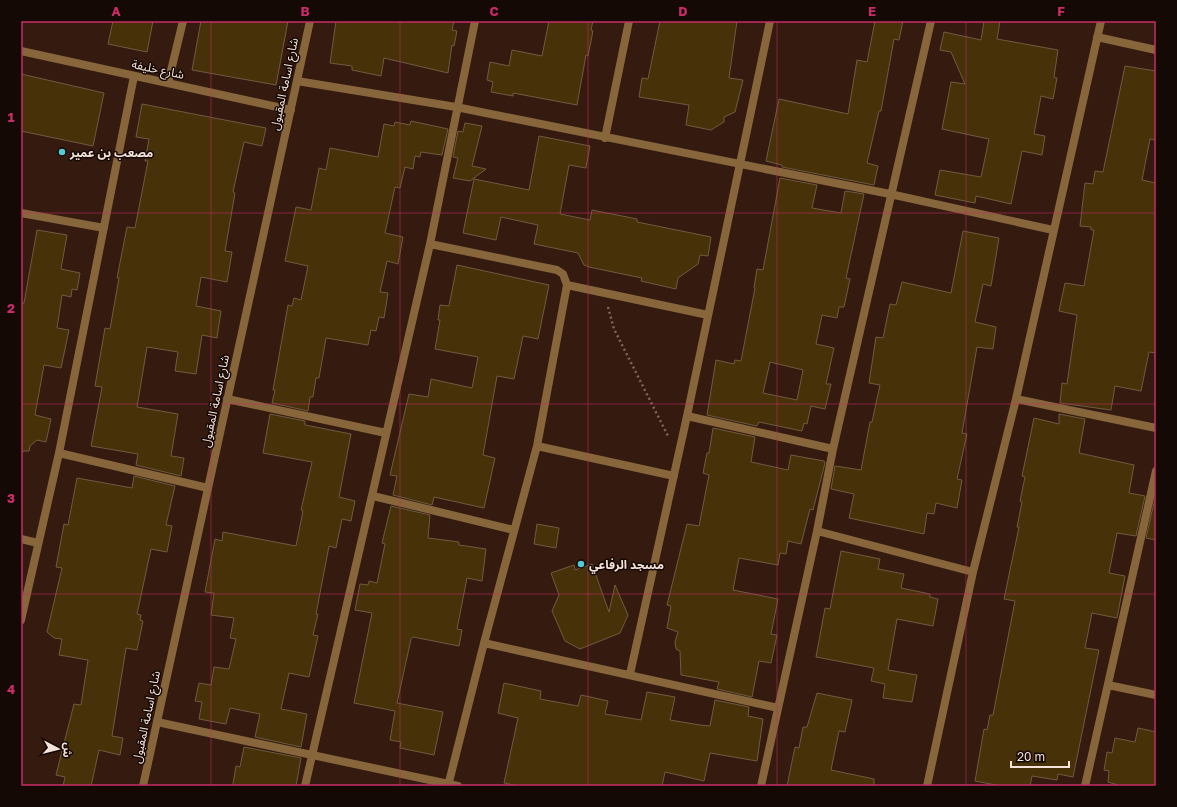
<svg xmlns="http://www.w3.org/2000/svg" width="1177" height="807" font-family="'Golos Text','Noto Sans Arabic',sans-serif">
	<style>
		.building { fill: #473109; stroke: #6e5b40; fill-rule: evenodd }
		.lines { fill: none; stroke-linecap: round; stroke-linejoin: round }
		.path { stroke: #7e675c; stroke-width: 2.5; stroke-dasharray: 2 3; stroke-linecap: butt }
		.minor { stroke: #88663c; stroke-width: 8 }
		.tertiary { stroke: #88663c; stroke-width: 8 }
		.grid { fill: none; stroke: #c72c68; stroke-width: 1; stroke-opacity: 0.55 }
		.poi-dot { fill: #51ccd4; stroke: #150905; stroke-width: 1.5 }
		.labels { text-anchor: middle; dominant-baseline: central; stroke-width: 3; stroke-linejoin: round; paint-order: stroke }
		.street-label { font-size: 12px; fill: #f5e2da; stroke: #150905 }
		.poi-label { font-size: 12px; font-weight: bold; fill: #f5e2da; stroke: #150905; text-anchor: start }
		.neatline { fill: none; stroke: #c72c68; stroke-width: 1.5 }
		.grid-label { font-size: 13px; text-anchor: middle; font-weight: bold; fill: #c72c68 }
	</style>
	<rect width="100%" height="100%" fill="#351b0f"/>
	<path class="building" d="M 113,21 L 153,21 L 147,52 L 108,44 Z
		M 201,21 L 288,21 L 276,85 L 192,70 Z
		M 336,21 L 454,21 L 452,30 L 457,31 L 454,46 L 452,45 L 448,73 L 384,58 L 381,76 L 352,70 L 352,66 L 330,63 Z
		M 549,21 L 593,21 L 591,30 L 593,31 L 588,56 L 586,55 L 577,105 L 513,93 L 513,96 L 491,92 L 493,82 L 487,80 L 490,62 L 509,66 L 512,50 L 542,56 Z
		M 660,21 L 737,21 L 729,78 L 743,80 L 735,112 L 724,117 L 724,122 L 711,130 L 686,125 L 689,105 L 639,97 L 642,78 L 648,79 Z
		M 875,21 L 903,21 L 899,40 L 894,39 L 881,111 L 879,111 L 867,163 L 878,166 L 874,185 L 782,167 L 782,165 L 766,161 L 779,99 L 848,114 L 857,60 L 867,62 Z
		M 984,21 L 1000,21 L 997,39 L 1058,50 L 1054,77 L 1057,78 L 1053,99 L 1041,96 L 1034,134 L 1045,136 L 1042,155 L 1022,151 L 1011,204 L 976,196 L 975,203 L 935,195 L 940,170 L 981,177 L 989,139 L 942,129 L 951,82 L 965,84 L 951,52 L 940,50 L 944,32 L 981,40 Z
		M 1125,66 L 1156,71 L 1156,140 L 1150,139 L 1142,180 L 1156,183 L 1156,353 L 1149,352 L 1141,391 L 1115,386 L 1111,410 L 1060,403 L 1062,383 L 1067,384 L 1077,315 L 1059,311 L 1065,283 L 1084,286 L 1094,230 L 1091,230 L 1091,227 L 1080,226 L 1085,183 L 1093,184 L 1095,171 L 1103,172 Z
		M 21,74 L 104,93 L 93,146 L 21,131 Z
		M 142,104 L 266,128 L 262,146 L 244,142 L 233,192 L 235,193 L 225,251 L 232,252 L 227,282 L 201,277 L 196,306 L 221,311 L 217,338 L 202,335 L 196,374 L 175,371 L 178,352 L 147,347 L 137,407 L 178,414 L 171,456 L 184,458 L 181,476 L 136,465 L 138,454 L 91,446 L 102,387 L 95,386 L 105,328 L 110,329 L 119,278 L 117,278 L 127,227 L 135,228 L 148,161 L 145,161 L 149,139 L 136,137 Z
		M 411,121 L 448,129 L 442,155 L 421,152 L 420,157 L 415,156 L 413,169 L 405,167 L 400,188 L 395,187 L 385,233 L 403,237 L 398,264 L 387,261 L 380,292 L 388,293 L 384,318 L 379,317 L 376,331 L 371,330 L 368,345 L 326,338 L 319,378 L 316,378 L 313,397 L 310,397 L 308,411 L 272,403 L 275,390 L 273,390 L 288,305 L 292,306 L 294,298 L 301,300 L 308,266 L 285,261 L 296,207 L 311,210 L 319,168 L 326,170 L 330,148 L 378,157 L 384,124 L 394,126 L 395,122 L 410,125 Z
		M 465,123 L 482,126 L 472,166 L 486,169 L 470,181 L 453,178 L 458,158 L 453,157 L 458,131 L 463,132 Z
		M 539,136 L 590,146 L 586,168 L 569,165 L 560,214 L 590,220 L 592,210 L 637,219 L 637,222 L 711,237 L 708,256 L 700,255 L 698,264 L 678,278 L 676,289 L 641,281 L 642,278 L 589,267 L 584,265 L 578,253 L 534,244 L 538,225 L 501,217 L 496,240 L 463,233 L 474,179 L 529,190 Z
		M 780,178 L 817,185 L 812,208 L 841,213 L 845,191 L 864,194 L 846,278 L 850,279 L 844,307 L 839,307 L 837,318 L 822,315 L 816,344 L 834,348 L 826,384 L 831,384 L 825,409 L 811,406 L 807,424 L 804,423 L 802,431 L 759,422 L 757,426 L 707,415 L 716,360 L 734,364 L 735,360 L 741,361 L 755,288 L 754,288 L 757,269 L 763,270 ZM 770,362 L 803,370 L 797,400 L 763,393 Z
		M 37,230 L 67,235 L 61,269 L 80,273 L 77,290 L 72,289 L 71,297 L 62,295 L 57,328 L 69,330 L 61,368 L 44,365 L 35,415 L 51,419 L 46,442 L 37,440 L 30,446 L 29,451 L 24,451 L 21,453 L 21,303 L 24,303 Z
		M 963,231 L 999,238 L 991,286 L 983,284 L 975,322 L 996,327 L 993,349 L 977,347 L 962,433 L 967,434 L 957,479 L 962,480 L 957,508 L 936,503 L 934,514 L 927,513 L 924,534 L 849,518 L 854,494 L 831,489 L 835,466 L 861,470 L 870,422 L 872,422 L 880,385 L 869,383 L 876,337 L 883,338 L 890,304 L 896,305 L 902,282 L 951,293 Z
		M 457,265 L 549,285 L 538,339 L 523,336 L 514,379 L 497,376 L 483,455 L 495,458 L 484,508 L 434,497 L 432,505 L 393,495 L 397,476 L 390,475 L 409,394 L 428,397 L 431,379 L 472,388 L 478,357 L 435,349 L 440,320 L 438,320 L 440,305 L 449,306 Z
		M 270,414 L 305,421 L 305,425 L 351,434 L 339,497 L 355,501 L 351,521 L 342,519 L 336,548 L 329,546 L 316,614 L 318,614 L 313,635 L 318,636 L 309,677 L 289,673 L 281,709 L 307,714 L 301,747 L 255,737 L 260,714 L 230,708 L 226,724 L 199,719 L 202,702 L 195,701 L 199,683 L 211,685 L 214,667 L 229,669 L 236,639 L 230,638 L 234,618 L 211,615 L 214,593 L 205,592 L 215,539 L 222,541 L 223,532 L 296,546 L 303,511 L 301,510 L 312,462 L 263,453 Z
		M 1059,414 L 1085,419 L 1079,453 L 1134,465 L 1129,493 L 1145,496 L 1136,536 L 1117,533 L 1109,573 L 1125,576 L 1117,618 L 1092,613 L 1085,648 L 1099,650 L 1073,777 L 1058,774 L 1057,780 L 1032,776 L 1030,786 L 1001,786 L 975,781 L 984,729 L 987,730 L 990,715 L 993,715 L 1015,601 L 1004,599 L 1019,527 L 1017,527 L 1022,502 L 1020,501 L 1025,477 L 1022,476 L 1034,418 L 1059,424 Z
		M 713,428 L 755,437 L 751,462 L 788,470 L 791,455 L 824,461 L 825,463 L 813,510 L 810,509 L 801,544 L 788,541 L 786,554 L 780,553 L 778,565 L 739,558 L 733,590 L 778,599 L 771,634 L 777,635 L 771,663 L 759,661 L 752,697 L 717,689 L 719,682 L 681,675 L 680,651 L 676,649 L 675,642 L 678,632 L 667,628 L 671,606 L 667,605 L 687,524 L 699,526 L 709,475 L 703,473 L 707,453 L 709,453 Z
		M 134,476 L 175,486 L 166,525 L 172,526 L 167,552 L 151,549 L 137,614 L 141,615 L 140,620 L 143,621 L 137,650 L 126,648 L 112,736 L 123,738 L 120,755 L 99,750 L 91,786 L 63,786 L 65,777 L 56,775 L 74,704 L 81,705 L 88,660 L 59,655 L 62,639 L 54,638 L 47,632 L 62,568 L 56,567 L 64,524 L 68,525 L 77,478 L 132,488 Z
		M 1155,498 L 1156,499 L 1156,540 L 1146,538 Z
		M 391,506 L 430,515 L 428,538 L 459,542 L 459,545 L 486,549 L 482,581 L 467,578 L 457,629 L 462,630 L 459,646 L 413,637 L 411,639 L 397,703 L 443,712 L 434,755 L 400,748 L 401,742 L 390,740 L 395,711 L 354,703 L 372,613 L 355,610 L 360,584 L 368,585 L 369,581 L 377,583 L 385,544 L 382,543 Z
		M 537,524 L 559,528 L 556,548 L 534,544 Z
		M 841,551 L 880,559 L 878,569 L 904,574 L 901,588 L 930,594 L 930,597 L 938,599 L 933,626 L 897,619 L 888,670 L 917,675 L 912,702 L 883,698 L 885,684 L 871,681 L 874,668 L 816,657 L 825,608 L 830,609 Z
		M 592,564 L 609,612 L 615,585 L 628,615 L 620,633 L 580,649 L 565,641 L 552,611 L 559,595 L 551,573 L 574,565 L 575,570 Z
		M 504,683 L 541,691 L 540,699 L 578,706 L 581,695 L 608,701 L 605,714 L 641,720 L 647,692 L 675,697 L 670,720 L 700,725 L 710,726 L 715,700 L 749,707 L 748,716 L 763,719 L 757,761 L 710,753 L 704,781 L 665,772 L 662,786 L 519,786 L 504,783 L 518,718 L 498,713 Z
		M 817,693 L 852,700 L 845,732 L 839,731 L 831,770 L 874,779 L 874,786 L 787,786 L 795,747 L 799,748 L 803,727 L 807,727 Z
		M 1138,728 L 1156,732 L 1156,786 L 1121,786 L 1108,782 L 1109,771 L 1104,770 L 1107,752 L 1112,753 L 1115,738 L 1135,742 Z
		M 244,747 L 301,758 L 296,786 L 237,786 L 233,784 L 236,766 L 240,767 Z"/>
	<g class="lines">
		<path class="path" d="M 608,307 L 614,329 L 668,436"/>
		<path class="minor" d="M 1097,37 L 1156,50
			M 21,51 L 291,110
			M 297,81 L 456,107 L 890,194 L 1053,230
			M 168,83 L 183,21
			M 605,138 L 629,21
			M 21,213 L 104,228
			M 430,244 L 557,270 L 563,274 L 567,285 L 537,446 L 484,643 L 448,786
			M 567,285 L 708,315
			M 227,399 L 386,433
			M 1016,399 L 1156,428
			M 687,416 L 833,449
			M 537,446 L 674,476
			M 59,453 L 208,488
			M 373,496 L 514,530
			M 817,531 L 973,572
			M 21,539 L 38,543
			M 21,620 L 59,453 L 134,76
			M 484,643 L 778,708
			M 630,674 L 687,416 L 770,21
			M 1108,685 L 1156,695
			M 157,722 L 458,786
			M 305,786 L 430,244 L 475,21
			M 761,786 L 817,531 L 833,449 L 931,21
			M 927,786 L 973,572 L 1016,399 L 1101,21
			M 1085,786 L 1156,471"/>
		<path class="tertiary" d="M 143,786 L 310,21"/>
	</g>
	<path class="grid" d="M 211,21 L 211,786M 400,21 L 400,786M 588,21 L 588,786M 777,21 L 777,786M 966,21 L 966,786M 21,213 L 1156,213M 21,404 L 1156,404M 21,594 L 1156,594"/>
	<g class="poi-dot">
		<circle cx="62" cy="152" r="4"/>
		<circle cx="581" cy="564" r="4"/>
	</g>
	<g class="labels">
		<g class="street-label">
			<text transform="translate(158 69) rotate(12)">شارع خليفة</text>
			<text transform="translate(284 84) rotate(-78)">شارع اسامة المقبول</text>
			<text transform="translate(215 401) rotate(-78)">شارع اسامة المقبول</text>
			<text transform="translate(146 717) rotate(-78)">شارع اسامة المقبول</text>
		</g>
		<g class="poi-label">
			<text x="70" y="152">مصعب بن عمير</text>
			<text x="589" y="564">مسجد الرفاعي</text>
		</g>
	</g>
	<rect width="1177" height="807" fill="none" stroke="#150905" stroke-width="44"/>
	<g transform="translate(58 749) rotate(97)" stroke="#150905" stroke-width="3" paint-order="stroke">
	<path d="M0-3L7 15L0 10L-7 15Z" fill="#f5e2da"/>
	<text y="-6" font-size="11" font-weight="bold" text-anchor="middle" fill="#f5e2da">ش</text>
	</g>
	<path d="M1011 761v6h58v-6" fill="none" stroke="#f5e2da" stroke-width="2"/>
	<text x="1017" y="761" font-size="12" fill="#f5e2da" stroke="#150905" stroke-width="3" paint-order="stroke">20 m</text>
	<rect x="22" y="22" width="1133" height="763" class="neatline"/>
	<g class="grid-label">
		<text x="116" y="16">A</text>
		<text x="305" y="16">B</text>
		<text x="494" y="16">C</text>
		<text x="683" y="16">D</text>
		<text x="872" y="16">E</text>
		<text x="1061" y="16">F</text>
		<text x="11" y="122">1</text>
		<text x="11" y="313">2</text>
		<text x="11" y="503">3</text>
		<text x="11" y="694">4</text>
	</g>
</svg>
